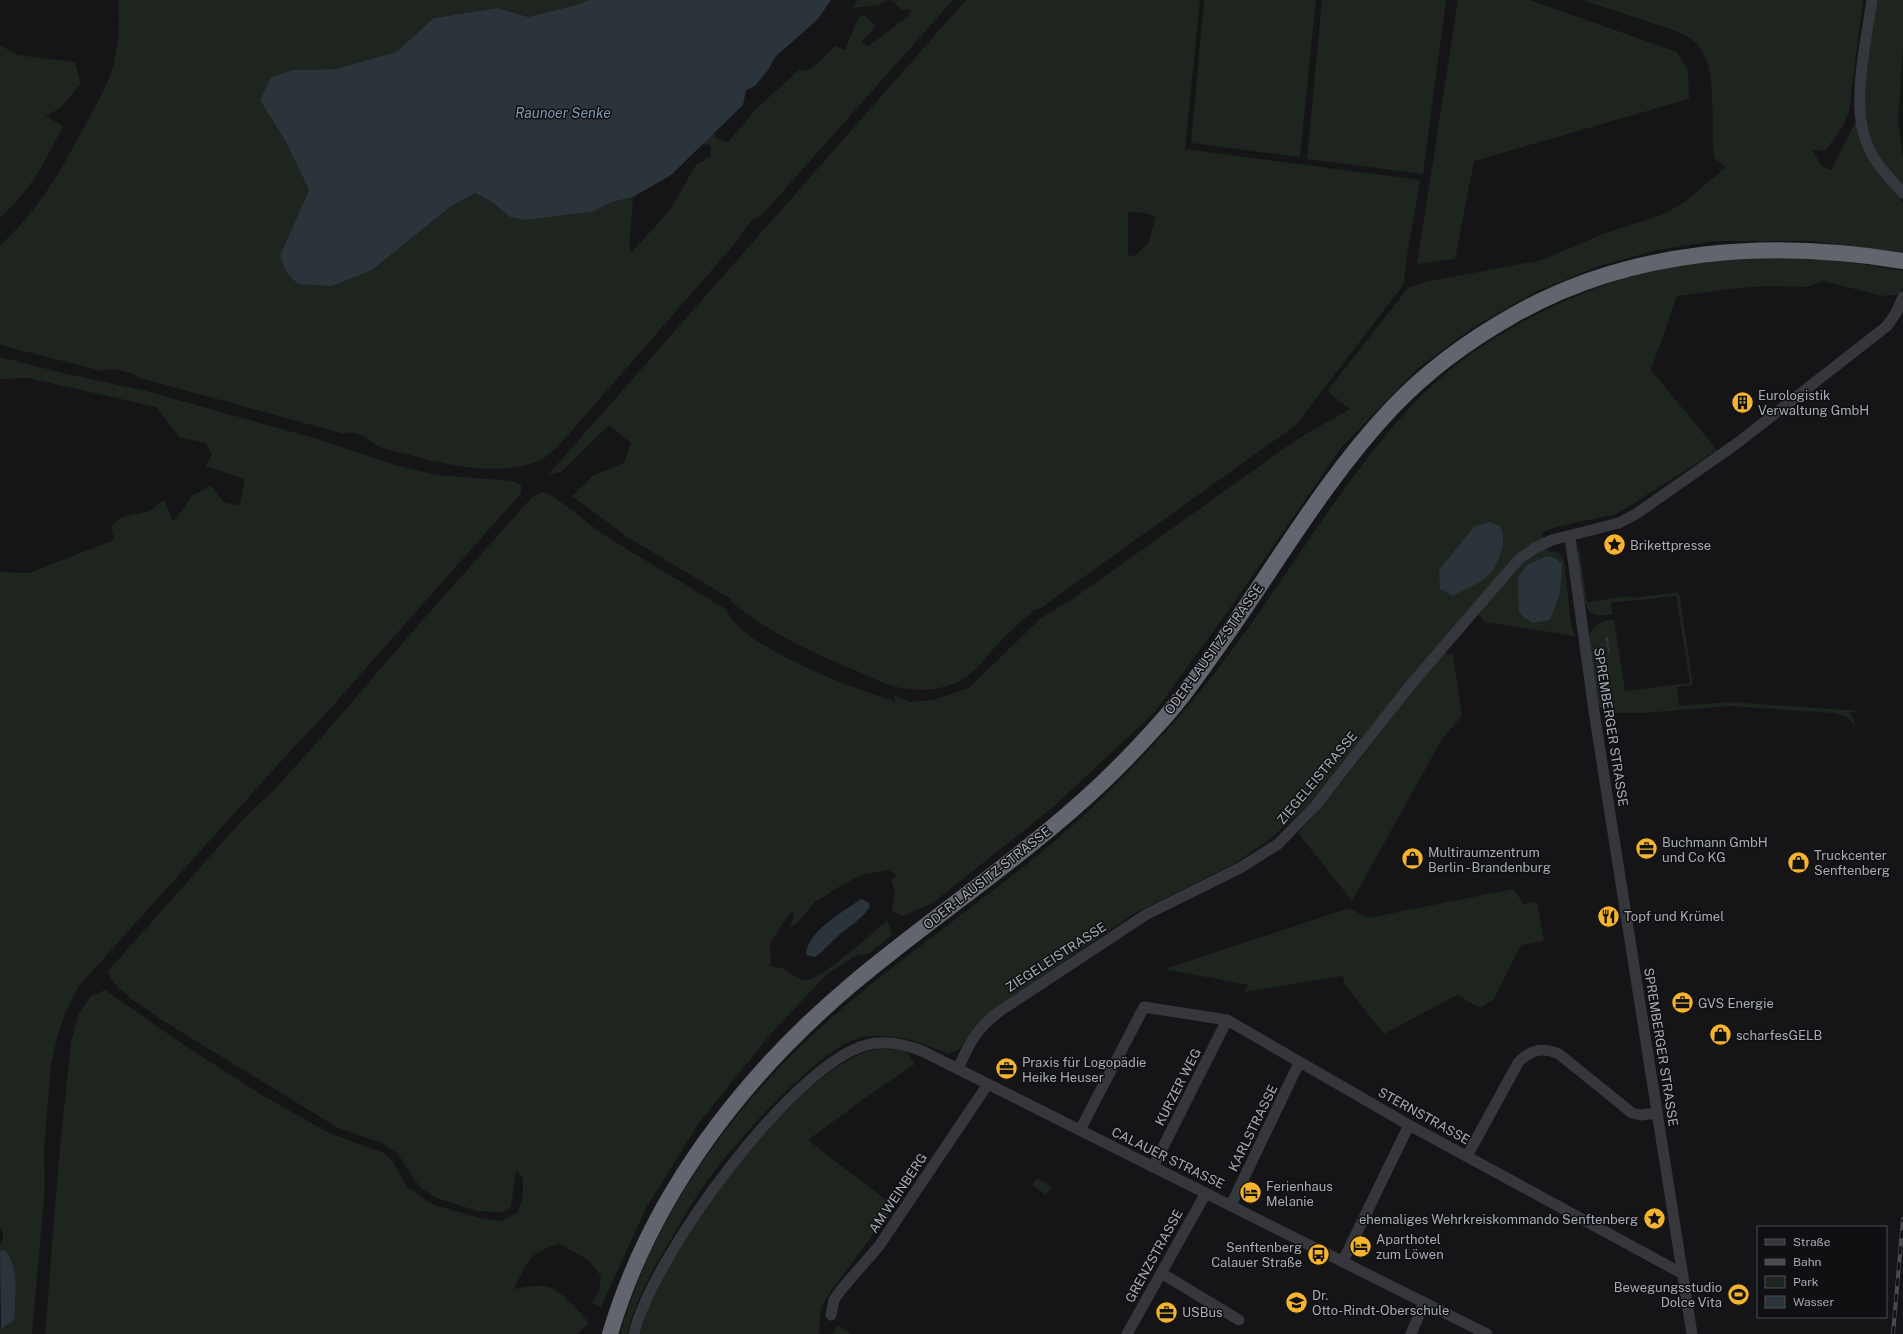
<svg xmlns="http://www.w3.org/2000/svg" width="1903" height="1334" font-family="'Public Sans',sans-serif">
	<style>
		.green { fill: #1d251e; fill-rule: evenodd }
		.water { fill: #2b343b }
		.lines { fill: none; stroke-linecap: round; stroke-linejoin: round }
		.minor { stroke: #36373c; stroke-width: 11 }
		.highway { stroke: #62656d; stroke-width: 16 }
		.rail-casing { stroke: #494b51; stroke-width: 4 }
		.rail { stroke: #101012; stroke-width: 2.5; stroke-dasharray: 8; stroke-linecap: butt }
		.labels { text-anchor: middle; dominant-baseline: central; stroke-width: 3; stroke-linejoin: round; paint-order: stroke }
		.poi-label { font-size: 13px; fill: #a7acb7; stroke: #101012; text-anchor: start }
		.street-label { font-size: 13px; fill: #a7acb7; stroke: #101012 }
		.water-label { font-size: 14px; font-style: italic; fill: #7d99b3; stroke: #101012 }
	</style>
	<rect width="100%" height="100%" fill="#151517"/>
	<path class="green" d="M 118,0 L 589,0 L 576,5 L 528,17 L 498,8 L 434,18 L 396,52 L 336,69 L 293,70 L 271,77 L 260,100 L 287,144 L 309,190 L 303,202 L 332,286 L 371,271 L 450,207 L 475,193 L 492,202 L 510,217 L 569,215 L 592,212 L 612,202 L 633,197 L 629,249 L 632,252 L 669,211 L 696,165 L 711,156 L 710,145 L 701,144 L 713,133 L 718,139 L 728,142 L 758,107 L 800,69 L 806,71 L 819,62 L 835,46 L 845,50 L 858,18 L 864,15 L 875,25 C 871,36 866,34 862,42 L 868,46 L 908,17 L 911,10 L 901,9 L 891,0 L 953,0 L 762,215 C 751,217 744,231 738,240 L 569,434 C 562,441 555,450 547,456 C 511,480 444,465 406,454 C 397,452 388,450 380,447 C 367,441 361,429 344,434 L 140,378 C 131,372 113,367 102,371 L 0,345 L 0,245 C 39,210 60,172 84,127 C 95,107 108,85 114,63 C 119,42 120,21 118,0 Z
		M 858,0 L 888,0 L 879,5 L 852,8 Z
		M 966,0 L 1200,0 L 1185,149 L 1420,180 L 1406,262 L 1404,284 L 1297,424 L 1038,610 L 1034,610 C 1021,622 1008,633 997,645 C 985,658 975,673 960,681 C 941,690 921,692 901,688 C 888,686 875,679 864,674 C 817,655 771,634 731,602 L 731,599 L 629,538 L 572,496 L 594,475 L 624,463 L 631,443 L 609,425 L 561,472 L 548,475 ZM 1128,212 L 1144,213 L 1156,216 L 1148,243 L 1135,256 L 1128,255 Z
		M 1204,0 L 1316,0 L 1300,157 L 1191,143 Z
		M 1322,0 L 1446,0 L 1423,174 L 1307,159 Z
		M 1458,0 L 1530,0 L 1677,52 L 1688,70 L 1689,99 L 1474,161 L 1455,259 L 1417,264 Z
		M 1582,0 L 1863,0 L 1849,111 L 1843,126 L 1826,150 L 1812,151 L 1823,167 L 1831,170 L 1856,121 C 1858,131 1859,142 1864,151 C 1873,171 1894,184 1903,203 L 1903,255 L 1814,241 L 1714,241 L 1658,250 L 1599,266 L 1535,292 L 1472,328 L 1416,370 L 1341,448 L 1233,604 L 1155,712 L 1051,809 L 931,904 L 903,916 L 892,911 L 895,892 L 891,880 L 897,875 L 888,870 L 862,875 L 842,885 L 815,902 L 798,922 L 789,928 L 794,916 L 793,911 L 784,921 L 770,944 L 771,966 C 775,967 780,968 784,969 C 792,973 796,979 805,980 C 819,982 875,931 887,920 L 892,935 L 868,954 L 855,956 L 825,976 L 769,1036 L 699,1123 L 646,1208 L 601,1307 L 592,1303 L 599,1291 L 601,1276 L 588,1260 L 560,1244 C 530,1251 527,1262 514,1289 C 526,1287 538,1284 549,1287 C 560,1290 582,1314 589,1323 L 577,1334 L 45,1334 L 59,1158 L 71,1042 L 79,1013 L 91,996 L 105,990 L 184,1045 L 262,1095 L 329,1133 L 384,1153 L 394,1163 L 407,1187 L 434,1205 L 480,1218 L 501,1221 L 518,1212 L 523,1196 L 523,1177 L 516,1171 L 511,1207 L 504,1212 L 499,1212 L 477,1211 L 437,1198 L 421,1188 L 412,1176 L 398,1154 L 391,1149 L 382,1143 L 338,1128 L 165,1022 L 134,1001 L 119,988 L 111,979 L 108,971 L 245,817 L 275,789 L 328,730 L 419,624 L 532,497 L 542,492 L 554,497 L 604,535 L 727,610 C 737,645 856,690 891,700 L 895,703 L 894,695 L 910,702 L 933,700 L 969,688 L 1041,618 L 1074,598 L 1299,438 L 1350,409 L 1327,391 L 1408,288 L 1425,282 L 1542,260 L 1600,235 L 1661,215 L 1685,202 L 1726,167 L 1715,159 L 1713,148 C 1712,125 1715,70 1703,52 C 1698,43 1688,37 1679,32 Z
		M 1876,0 L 1903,0 L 1903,46 L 1898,122 L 1903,158 L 1903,186 C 1893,173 1881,160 1873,146 C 1853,108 1870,42 1876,0 Z
		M 0,45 L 17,55 L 75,62 L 81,84 L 60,108 L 46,116 L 63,126 C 44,163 32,189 0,218 Z
		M 1788,256 L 1831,259 L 1903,271 L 1903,285 L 1901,294 L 1883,296 L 1823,281 L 1807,287 L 1767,286 L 1729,289 L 1677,296 L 1651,370 L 1717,450 L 1617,514 L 1560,526 L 1542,532 L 1549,552 C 1558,551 1560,553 1564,560 L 1571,624 L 1575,636 L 1485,622 L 1477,612 L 1500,580 L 1308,805 L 1270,839 L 1234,864 L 1135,913 L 1000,1005 L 976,1025 L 959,1049 L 948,1054 C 921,1042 894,1032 863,1037 C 845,1040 828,1055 814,1066 C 775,1099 729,1149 700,1191 C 689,1207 680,1224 670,1241 C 653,1269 635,1301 627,1334 L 620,1334 C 652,1221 725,1117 810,1037 C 885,967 971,911 1050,845 C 1092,810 1131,770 1168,729 C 1229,662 1278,583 1330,509 C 1372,450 1415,392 1475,351 C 1524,317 1598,282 1656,270 C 1699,261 1744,259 1788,256 Z
		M 0,357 L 63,373 L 146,391 L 314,438 L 395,465 L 437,475 L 512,481 L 521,485 L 521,493 L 515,500 L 320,720 L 293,748 L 78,987 L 65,1014 L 57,1038 L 51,1064 L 44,1152 L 45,1186 L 32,1334 L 0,1334 L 0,1329 L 13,1320 L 16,1304 L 15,1281 L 12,1260 L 4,1250 L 0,1251 L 0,1244 L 3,1242 L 3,1230 L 0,1228 L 0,572 L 29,573 L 114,540 L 111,526 L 122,517 L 150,511 L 164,500 L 173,522 L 193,495 L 211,486 L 225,503 L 240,505 L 245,479 L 205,466 L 212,455 L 206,443 L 180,438 L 156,407 L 28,378 L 0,379 Z
		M 1579,547 L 1587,602 L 1630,596 L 1632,598 L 1679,592 L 1693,685 L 1677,687 L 1679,706 L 1731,702 L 1860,711 L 1850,712 L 1854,720 L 1855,725 L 1847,717 L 1835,713 L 1729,706 L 1644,713 L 1606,713 L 1602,710 L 1598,703 L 1588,642 C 1590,626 1599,621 1614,619 L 1625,691 L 1690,683 L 1676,596 L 1611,603 L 1613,614 C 1605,615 1598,617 1591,613 C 1581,607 1579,566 1577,553 Z
		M 1443,653 L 1453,655 L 1462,716 L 1442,739 L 1352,901 L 1298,833 C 1350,777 1394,713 1443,653 Z
		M 1513,889 L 1524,904 L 1537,902 L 1544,941 L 1521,945 L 1494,999 L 1480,1008 L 1457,995 L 1384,1034 L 1344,983 L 1343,976 L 1244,992 L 1248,985 L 1165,969 L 1349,908 L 1368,918 Z
		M 881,1048 L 906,1051 L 915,1064 L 862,1100 L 808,1140 L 894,1206 L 833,1288 L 821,1307 L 819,1334 L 640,1334 C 644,1322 646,1308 652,1297 C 688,1225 800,1062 881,1048 Z
		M 1037,1178 L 1051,1187 L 1046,1195 L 1032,1185 Z
		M 838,1325 L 851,1334 L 832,1334 Z"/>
	<path class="water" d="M 589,0 L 831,0 L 817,20 L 775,57 L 768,70 L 755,86 L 746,90 L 743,105 L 671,175 L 633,197 L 612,202 L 592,212 L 524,220 L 510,217 L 492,202 L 475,193 L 450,207 L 371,271 L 332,286 L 298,284 L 287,273 L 280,256 L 309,190 L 287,144 L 260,100 L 271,77 L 293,70 L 336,69 L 396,52 L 434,18 L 498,8 L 528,17 L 576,5 Z
		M 1490,522 L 1500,526 C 1505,539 1504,542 1500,555 C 1492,581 1474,584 1453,596 L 1440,589 L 1439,570 L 1475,526 Z
		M 1547,556 L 1555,558 L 1562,564 L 1560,593 L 1550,620 L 1532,623 L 1519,613 L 1518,578 L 1527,565 Z
		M 1606,637 L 1608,637 L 1610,653 L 1609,655 L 1605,639 Z
		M 861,899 L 868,902 L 870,906 C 863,919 849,926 838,936 C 830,943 824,951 815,957 L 806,955 C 806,932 844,911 861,899 Z
		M 4,1250 C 19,1260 16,1303 14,1320 L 1,1329 L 0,1251 Z"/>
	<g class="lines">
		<path class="minor" d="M 1872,0 C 1866,42 1850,108 1868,146 C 1875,164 1891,179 1903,193
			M 1570,537 L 1595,718 L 1692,1334
			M 958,1069 C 969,1043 977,1028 1000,1011 L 1147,914 L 1240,868 L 1278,844 L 1316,805 L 1413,682 L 1519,559 L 1535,548 L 1552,540 L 1619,523 L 1636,514 L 1736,444 L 1887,326 L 1896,313 L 1903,297
			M 1080,1130 L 1144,1007 L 1227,1020 L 1409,1125 L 1683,1274
			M 1467,1156 L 1518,1063 C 1530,1049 1543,1047 1559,1054 L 1632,1113 L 1641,1115 L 1657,1113
			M 1153,1167 L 1227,1020
			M 1231,1205 L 1299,1063
			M 1343,1261 L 1409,1125
			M 1161,1273 L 1239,1320
			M 831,1315 L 834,1300 L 840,1291 L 879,1246 L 988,1084
			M 634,1334 C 651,1259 791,1066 866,1045 C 885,1040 904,1044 922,1051 L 1487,1334
			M 1127,1334 L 1206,1193
			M 1411,1334 L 1424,1303"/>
		<path class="highway" d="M 610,1334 C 651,1196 742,1077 851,985 C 933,916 1024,857 1102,783 C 1121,765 1140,745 1158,725 C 1180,701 1199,674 1218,647 C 1275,567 1324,480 1392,408 C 1426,372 1468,341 1512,316 C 1630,248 1771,239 1903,261"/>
		<defs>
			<path id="rail" d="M 1893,1334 L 1903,1219"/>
		</defs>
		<use href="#rail" class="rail-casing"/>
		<use href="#rail" class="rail"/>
	</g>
	<defs>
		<symbol id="building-disc" viewBox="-11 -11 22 22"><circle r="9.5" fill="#f6b42e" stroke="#101012"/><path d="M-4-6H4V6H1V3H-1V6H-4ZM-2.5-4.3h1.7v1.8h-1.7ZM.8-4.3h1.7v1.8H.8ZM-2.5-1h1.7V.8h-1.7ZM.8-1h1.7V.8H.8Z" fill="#111"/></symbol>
		<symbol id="sight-disc" viewBox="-11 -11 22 22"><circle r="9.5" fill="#f6b42e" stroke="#101012"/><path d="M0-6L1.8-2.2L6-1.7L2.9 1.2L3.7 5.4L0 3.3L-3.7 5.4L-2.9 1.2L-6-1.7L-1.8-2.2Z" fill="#111"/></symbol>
		<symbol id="office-disc" viewBox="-11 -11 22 22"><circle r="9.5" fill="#f6b42e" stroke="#101012"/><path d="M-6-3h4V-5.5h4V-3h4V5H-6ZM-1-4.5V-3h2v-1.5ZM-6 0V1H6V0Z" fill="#111"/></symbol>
		<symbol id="shop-disc" viewBox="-11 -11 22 22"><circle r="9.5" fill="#f6b42e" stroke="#101012"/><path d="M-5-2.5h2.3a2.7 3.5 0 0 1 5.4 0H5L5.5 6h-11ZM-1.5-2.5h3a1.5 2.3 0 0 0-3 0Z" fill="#111"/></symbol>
		<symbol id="restaurant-disc" viewBox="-11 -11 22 22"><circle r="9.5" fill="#f6b42e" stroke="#101012"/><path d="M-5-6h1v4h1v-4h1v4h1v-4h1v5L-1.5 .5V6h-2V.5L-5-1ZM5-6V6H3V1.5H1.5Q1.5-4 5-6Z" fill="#111"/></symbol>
		<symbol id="hotel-disc" viewBox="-11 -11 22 22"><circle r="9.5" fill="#f6b42e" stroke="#101012"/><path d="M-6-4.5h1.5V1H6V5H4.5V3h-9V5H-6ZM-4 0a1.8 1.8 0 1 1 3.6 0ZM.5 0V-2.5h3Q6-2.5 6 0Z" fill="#111"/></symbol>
		<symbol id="bus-disc" viewBox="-11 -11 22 22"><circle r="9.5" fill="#f6b42e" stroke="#101012"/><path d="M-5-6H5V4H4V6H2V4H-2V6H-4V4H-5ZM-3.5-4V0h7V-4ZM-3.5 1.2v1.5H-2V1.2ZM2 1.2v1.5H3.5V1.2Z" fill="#111"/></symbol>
		<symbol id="stadium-disc" viewBox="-11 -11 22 22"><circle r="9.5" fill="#f6b42e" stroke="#101012"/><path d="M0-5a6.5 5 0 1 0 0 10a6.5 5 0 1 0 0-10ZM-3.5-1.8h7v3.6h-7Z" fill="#111"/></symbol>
		<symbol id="school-disc" viewBox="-11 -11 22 22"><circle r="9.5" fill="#f6b42e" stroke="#101012"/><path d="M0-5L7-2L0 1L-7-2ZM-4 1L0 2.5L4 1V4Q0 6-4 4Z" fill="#111"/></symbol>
	</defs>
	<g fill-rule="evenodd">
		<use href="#building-disc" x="1730" y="390" width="25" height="25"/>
		<use href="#sight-disc" x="1602" y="532" width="25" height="25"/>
		<use href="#office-disc" x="1634" y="836" width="25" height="25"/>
		<use href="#shop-disc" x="1400" y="846" width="25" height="25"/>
		<use href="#shop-disc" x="1786" y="850" width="25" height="25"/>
		<use href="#restaurant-disc" x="1596" y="904" width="25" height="25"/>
		<use href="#office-disc" x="1670" y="990" width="25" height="25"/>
		<use href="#shop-disc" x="1708" y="1022" width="25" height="25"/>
		<use href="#office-disc" x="994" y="1056" width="25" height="25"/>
		<use href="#hotel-disc" x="1238" y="1180" width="25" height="25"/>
		<use href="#sight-disc" x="1642" y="1206" width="25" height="25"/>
		<use href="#hotel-disc" x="1348" y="1234" width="25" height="25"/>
		<use href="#bus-disc" x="1306" y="1242" width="25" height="25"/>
		<use href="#stadium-disc" x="1726" y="1282" width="25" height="25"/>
		<use href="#school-disc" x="1284" y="1290" width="25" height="25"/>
		<use href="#office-disc" x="1154" y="1300" width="25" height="25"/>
	</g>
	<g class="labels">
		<g class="poi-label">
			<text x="1758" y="395">Eurologistik<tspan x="1758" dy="15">Verwaltung GmbH</tspan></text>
			<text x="1630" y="545">Brikettpresse</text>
			<text x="1662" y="842">Buchmann GmbH<tspan x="1662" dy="15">und Co KG</tspan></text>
			<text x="1428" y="852">Multiraumzentrum<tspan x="1428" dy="15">Berlin - Brandenburg</tspan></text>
			<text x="1814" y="855">Truckcenter<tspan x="1814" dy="15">Senftenberg</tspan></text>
			<text x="1624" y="916">Topf und Krümel</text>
			<text x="1698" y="1003">GVS Energie</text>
			<text x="1736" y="1035">scharfesGELB</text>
			<text x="1022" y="1062">Praxis für Logopädie<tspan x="1022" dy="15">Heike Heuser</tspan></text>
			<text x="1266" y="1186">Ferienhaus<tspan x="1266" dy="15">Melanie</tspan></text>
			<text x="1638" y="1219" text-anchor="end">ehemaliges Wehrkreiskommando Senftenberg</text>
			<text x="1376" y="1239">Aparthotel<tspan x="1376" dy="15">zum Löwen</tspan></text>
			<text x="1302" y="1247" text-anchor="end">Senftenberg<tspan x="1302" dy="15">Calauer Straße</tspan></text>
			<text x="1722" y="1287" text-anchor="end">Bewegungsstudio<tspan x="1722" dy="15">Dolce Vita</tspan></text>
			<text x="1312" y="1295">Dr.<tspan x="1312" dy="15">Otto-Rindt-Oberschule</tspan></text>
			<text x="1182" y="1312">USBus</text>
		</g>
		<g class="street-label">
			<text transform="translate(1214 649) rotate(-54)">ODER-LAUSITZ-STRASSE</text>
			<text transform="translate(1611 727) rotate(81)">SPREMBERGER STRASSE</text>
			<text transform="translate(1317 778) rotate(-50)">ZIEGELEISTRASSE</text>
			<text transform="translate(987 878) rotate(-38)">ODER-LAUSITZ-STRASSE</text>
			<text transform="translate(1056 957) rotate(-33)">ZIEGELEISTRASSE</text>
			<text transform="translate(1661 1047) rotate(81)">SPREMBERGER STRASSE</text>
			<text transform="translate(1178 1087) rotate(-63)">KURZER WEG</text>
			<text transform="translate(1424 1116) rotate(29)">STERNSTRASSE</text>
			<text transform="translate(1253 1128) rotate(-64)">KARLSTRASSE</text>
			<text transform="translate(1168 1158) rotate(26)">CALAUER STRASSE</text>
			<text transform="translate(898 1193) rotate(-56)">AM WEINBERG</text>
			<text transform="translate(1154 1256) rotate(-61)">GRENZSTRASSE</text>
		</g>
		<g class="water-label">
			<text x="563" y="113">Raunoer Senke</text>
		</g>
	</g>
	<rect x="1757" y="1226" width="130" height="92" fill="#101012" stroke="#4c4e54"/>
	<rect x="1765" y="1239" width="20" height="6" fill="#36373c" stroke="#4c4e54"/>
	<text x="1793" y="1246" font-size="12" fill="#a7acb7">Straße</text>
	<rect x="1765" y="1259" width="20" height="6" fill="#494b51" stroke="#4c4e54"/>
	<text x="1793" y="1266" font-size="12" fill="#a7acb7">Bahn</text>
	<rect x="1765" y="1276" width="20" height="12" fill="#1d251e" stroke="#4c4e54"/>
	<text x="1793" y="1286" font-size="12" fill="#a7acb7">Park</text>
	<rect x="1765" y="1296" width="20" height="12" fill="#2b343b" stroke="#4c4e54"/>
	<text x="1793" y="1306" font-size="12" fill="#a7acb7">Wasser</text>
</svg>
